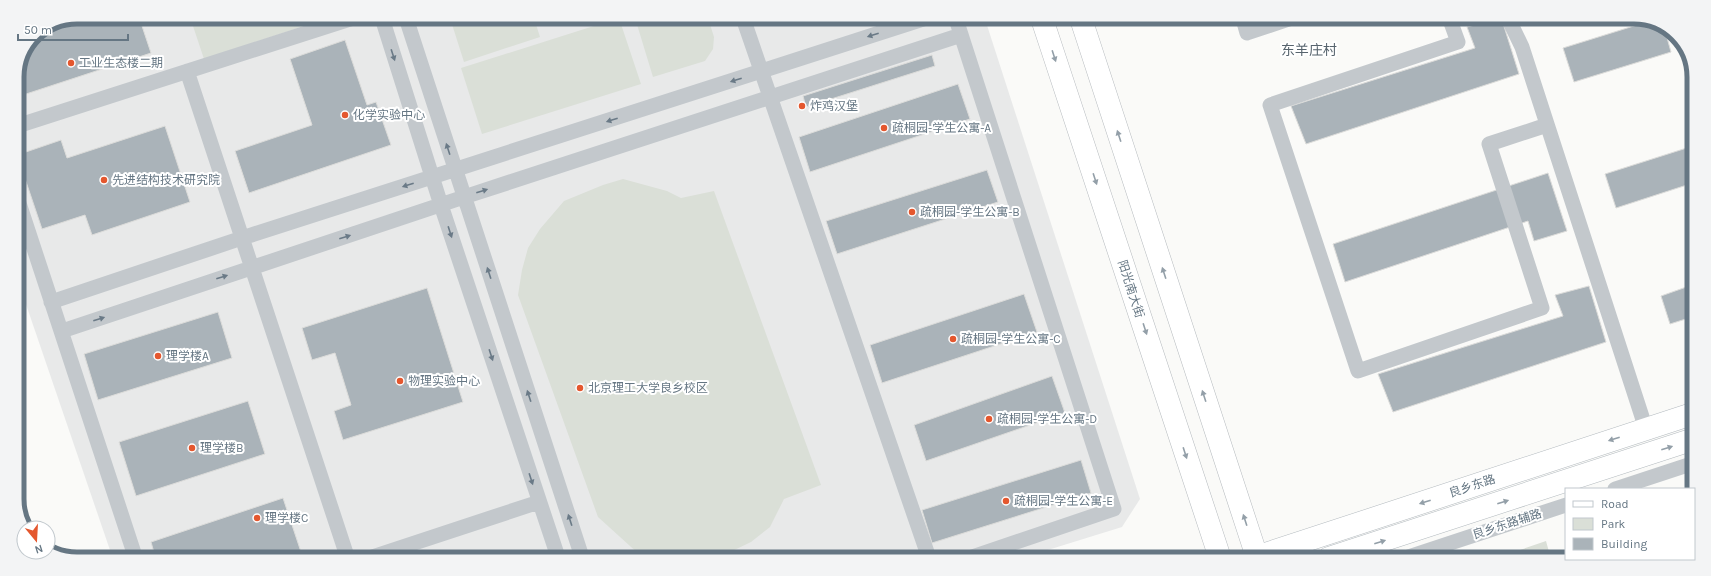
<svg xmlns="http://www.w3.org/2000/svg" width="1711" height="576" font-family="Karla,'Noto Sans SC',sans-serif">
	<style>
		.built { fill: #e8e9e9 }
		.green { fill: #dadfd7 }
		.building { fill: #aab3b9; stroke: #dcdcda }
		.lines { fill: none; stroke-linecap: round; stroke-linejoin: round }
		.secondary-casing { stroke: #b3babf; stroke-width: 23 }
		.primary-casing { stroke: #b5babe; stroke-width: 23 }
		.street { stroke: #c3c8cc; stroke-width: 15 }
		.secondary { stroke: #fff; stroke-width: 22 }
		.primary { stroke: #fff; stroke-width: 22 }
		.oneway { fill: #6a7a87 }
		.oneway2 { fill: #939fa8 }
		.poi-dot { fill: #e4572e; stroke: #fff; stroke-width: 1.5 }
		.labels { text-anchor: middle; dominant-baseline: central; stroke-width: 4; stroke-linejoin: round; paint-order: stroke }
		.poi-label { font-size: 12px; fill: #657683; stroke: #fff; text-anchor: start }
		.street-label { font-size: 12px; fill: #657683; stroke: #fff }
		.quarter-label { font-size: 14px; fill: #57646e; stroke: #fff }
		.rim { fill: none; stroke: #657683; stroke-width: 5 }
	</style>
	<rect width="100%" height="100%" fill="#fafaf8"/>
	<path class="built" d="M 77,17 L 985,19 L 1140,499 L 1122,527 L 1022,558 L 112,556 L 17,278 L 17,73 L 35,34 Z"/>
	<path class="green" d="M 190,17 L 331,17 L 204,59 Z
		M 450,18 L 534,18 L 540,37 L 464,62 Z
		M 619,18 L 641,84 L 482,134 L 461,68 Z
		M 635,18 L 708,18 L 714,37 L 713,49 L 705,61 L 653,77 Z
		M 623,179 L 667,191 L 681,198 L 714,191 L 821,485 L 784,499 L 770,527 L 751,542 L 726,554 L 717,557 L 641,556 L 598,517 L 518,295 L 522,270 L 528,248 L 540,229 L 564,201 L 603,185 Z
		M 1546,541 L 1551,559 L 1494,559 Z"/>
	<path class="building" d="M 77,17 L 139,17 L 151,53 L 17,97 L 17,73 L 35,34 Z
		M 1495,20 L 1502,20 L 1519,74 L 1306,144 L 1291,106 L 1475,48 L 1467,27 Z
		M 1653,20 L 1664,27 L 1671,52 L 1574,82 L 1563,48 Z
		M 345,40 L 367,105 L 376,102 L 391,145 L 249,193 L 235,151 L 312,125 L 290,59 Z
		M 932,55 L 935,66 L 806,107 L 803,96 Z
		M 958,84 L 970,119 L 810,172 L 799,137 Z
		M 165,126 L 190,202 L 92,235 L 85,215 L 42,229 L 17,155 L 61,140 L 67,158 Z
		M 1693,146 L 1693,183 L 1616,208 L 1605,174 Z
		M 987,170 L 998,202 L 837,254 L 826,221 Z
		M 1548,173 L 1567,231 L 1534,241 L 1528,221 L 1345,282 L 1333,244 Z
		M 1692,285 L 1692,317 L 1670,324 L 1661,296 Z
		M 1589,286 L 1606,342 L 1393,412 L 1378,374 L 1563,316 L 1555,295 Z
		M 427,288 L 463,402 L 343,440 L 334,411 L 351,405 L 335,353 L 312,360 L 302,328 Z
		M 1024,294 L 1037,332 L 882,383 L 870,345 Z
		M 218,312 L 232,358 L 98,400 L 84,354 Z
		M 1052,376 L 1065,413 L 926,461 L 914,425 Z
		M 248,401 L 265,454 L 136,496 L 119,442 Z
		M 1081,460 L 1091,493 L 932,543 L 922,510 Z
		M 283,498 L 301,552 L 287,556 L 155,556 L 151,542 Z"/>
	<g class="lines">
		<defs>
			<path id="secondary" d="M 1253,558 L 1692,414
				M 1329,558 L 1691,440"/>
			<path id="primary" d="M 1042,19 L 1220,558
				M 1081,19 L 1257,557"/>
		</defs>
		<use href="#secondary" class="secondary-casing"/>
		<use href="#primary" class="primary-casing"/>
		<path class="street" d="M 382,18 L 441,205 L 558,557
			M 406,18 L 582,557
			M 743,18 L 929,558
			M 956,19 L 1114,509 L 969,558
			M 1243,19 L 1247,33 L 1289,19
			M 1450,20 L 1458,42 L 1270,105 L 1358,371 L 1542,308 L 1489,144 L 1547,125
			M 1509,20 L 1522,47 L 1646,429
			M 187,71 L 347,556
			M 17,126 L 353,18
			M 17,197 L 135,556
			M 51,302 L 242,238 L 923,19
			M 62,331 L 464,197 L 961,35
			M 1615,489 L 1691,464
			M 372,557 L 539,502
			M 1402,559 L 1566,505"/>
		<use href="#secondary" class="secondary"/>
		<use href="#primary" class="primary"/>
	</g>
	<defs><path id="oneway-solid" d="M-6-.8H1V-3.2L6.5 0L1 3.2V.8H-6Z"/></defs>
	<g class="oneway">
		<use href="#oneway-solid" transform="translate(873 35) rotate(162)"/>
		<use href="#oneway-solid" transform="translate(393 55) rotate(72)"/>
		<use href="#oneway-solid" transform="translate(736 80) rotate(162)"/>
		<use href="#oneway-solid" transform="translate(612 120) rotate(162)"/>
		<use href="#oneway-solid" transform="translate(448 149) rotate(-108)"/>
		<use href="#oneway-solid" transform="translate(408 185) rotate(162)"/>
		<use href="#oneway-solid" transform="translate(482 191) rotate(-18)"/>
		<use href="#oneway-solid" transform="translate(450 232) rotate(72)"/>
		<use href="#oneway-solid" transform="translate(345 237) rotate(-18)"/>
		<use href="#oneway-solid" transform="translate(489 273) rotate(-108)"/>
		<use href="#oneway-solid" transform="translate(222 277) rotate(-18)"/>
		<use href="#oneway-solid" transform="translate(99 319) rotate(-18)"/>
		<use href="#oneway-solid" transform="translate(491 355) rotate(72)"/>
		<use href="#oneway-solid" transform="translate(529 396) rotate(-108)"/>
		<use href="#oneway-solid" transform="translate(531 479) rotate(72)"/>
		<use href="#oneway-solid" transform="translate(570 520) rotate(-108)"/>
	</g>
	<g class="oneway2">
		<use href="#oneway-solid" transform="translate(1054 56) rotate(72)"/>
		<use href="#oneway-solid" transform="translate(1119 136) rotate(-108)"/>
		<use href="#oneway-solid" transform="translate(1095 179) rotate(72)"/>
		<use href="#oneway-solid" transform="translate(1164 273) rotate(-108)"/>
		<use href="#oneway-solid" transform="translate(1145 329) rotate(72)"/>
		<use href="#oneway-solid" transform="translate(1204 396) rotate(-108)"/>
		<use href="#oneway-solid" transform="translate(1614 439) rotate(162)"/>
		<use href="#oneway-solid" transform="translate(1667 448) rotate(-18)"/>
		<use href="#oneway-solid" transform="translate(1185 453) rotate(72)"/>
		<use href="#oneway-solid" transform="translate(1425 502) rotate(162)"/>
		<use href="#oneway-solid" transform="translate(1503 502) rotate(-18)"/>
		<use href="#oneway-solid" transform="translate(1245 520) rotate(-108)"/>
		<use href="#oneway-solid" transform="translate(1380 542) rotate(-18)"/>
	</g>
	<g class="poi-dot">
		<circle cx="71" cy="63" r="4"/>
		<circle cx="802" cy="106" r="4"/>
		<circle cx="345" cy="115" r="4"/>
		<circle cx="884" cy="128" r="4"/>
		<circle cx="104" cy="180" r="4"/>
		<circle cx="912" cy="212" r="4"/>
		<circle cx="953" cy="339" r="4"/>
		<circle cx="158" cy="356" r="4"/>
		<circle cx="400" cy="381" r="4"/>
		<circle cx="580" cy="388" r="4"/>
		<circle cx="989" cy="419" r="4"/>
		<circle cx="192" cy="448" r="4"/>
		<circle cx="1006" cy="501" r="4"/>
		<circle cx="257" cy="518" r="4"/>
	</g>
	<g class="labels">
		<g class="poi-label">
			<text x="79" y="63">工业生态楼二期</text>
			<text x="810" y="106">炸鸡汉堡</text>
			<text x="353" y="115">化学实验中心</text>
			<text x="892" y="128">疏桐园-学生公寓-A</text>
			<text x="112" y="180">先进结构技术研究院</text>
			<text x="920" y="212">疏桐园-学生公寓-B</text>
			<text x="961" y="339">疏桐园-学生公寓-C</text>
			<text x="166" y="356">理学楼A</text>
			<text x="408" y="381">物理实验中心</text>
			<text x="588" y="388">北京理工大学良乡校区</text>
			<text x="997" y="419">疏桐园-学生公寓-D</text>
			<text x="200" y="448">理学楼B</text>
			<text x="1014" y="501">疏桐园-学生公寓-E</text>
			<text x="265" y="518">理学楼C</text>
		</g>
		<g class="street-label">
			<text transform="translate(1131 289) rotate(72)">阳光南大街</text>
			<text transform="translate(1472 486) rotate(-18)">良乡东路</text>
			<text transform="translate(1507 524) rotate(-18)">良乡东路辅路</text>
		</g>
		<g class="quarter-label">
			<text x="1309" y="50">东羊庄村</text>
		</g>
	</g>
	<path d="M0 0H1711V576H0ZM77 24H1634A53 53 0 0 1 1687 77V499A53 53 0 0 1 1634 552H77A53 53 0 0 1 24 499V77A53 53 0 0 1 77 24Z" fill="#f3f4f5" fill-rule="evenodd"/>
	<path class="rim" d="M77 24H1634A53 53 0 0 1 1687 77V499A53 53 0 0 1 1634 552H77A53 53 0 0 1 24 499V77A53 53 0 0 1 77 24Z"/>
	<rect x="1565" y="488" width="130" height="72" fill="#ffffff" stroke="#c1c8cd"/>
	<rect x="1573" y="501" width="20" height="6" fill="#ffffff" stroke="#c1c8cd"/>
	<text x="1601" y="508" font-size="12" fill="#657683">Road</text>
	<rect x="1573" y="518" width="20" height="12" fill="#dadfd7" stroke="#c1c8cd"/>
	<text x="1601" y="528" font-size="12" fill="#657683">Park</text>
	<rect x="1573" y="538" width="20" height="12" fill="#aab3b9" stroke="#c1c8cd"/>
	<text x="1601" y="548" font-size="12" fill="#657683">Building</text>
	<g transform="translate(36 540) rotate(162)"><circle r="19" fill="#ffffff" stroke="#c1c8cd"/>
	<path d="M0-3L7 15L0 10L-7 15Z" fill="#e4572e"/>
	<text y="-6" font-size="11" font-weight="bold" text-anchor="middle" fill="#657683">N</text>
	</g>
	<path d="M18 34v6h110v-6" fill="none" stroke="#657683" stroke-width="2"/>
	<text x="24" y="34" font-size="12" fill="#657683" stroke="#ffffff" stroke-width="3" paint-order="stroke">50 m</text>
</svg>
